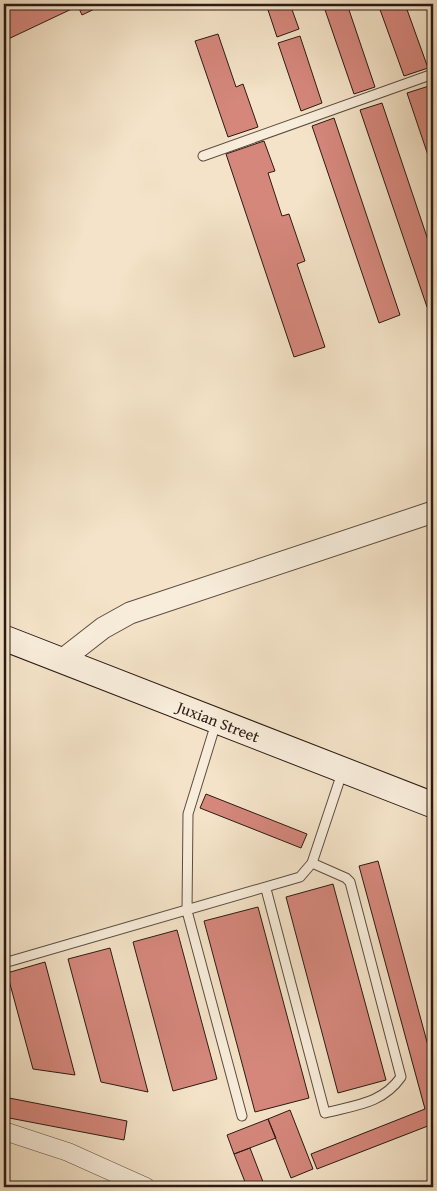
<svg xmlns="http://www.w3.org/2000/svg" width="437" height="1191" font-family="'Gentium Book Plus',serif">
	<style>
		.building { fill: #d5877c; stroke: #2a1a13 }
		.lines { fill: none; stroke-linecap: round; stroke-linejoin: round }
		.service-casing { stroke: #5c4c40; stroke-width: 11 }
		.minor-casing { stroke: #5c4c40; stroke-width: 19 }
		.tertiary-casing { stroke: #5c4c40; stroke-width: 23 }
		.secondary-casing { stroke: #2a1a13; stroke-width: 27 }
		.service { stroke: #f8eddb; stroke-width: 9 }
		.minor { stroke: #f8eddb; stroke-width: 18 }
		.tertiary { stroke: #f8eddb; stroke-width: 21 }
		.secondary { stroke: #f8eddb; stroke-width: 25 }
		.labels { text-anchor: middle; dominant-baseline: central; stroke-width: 5; stroke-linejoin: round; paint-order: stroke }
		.street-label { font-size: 16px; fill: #2a1a13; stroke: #f8eddb }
	</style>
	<rect width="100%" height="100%" fill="#f4e3c8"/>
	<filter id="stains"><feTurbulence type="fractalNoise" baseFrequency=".004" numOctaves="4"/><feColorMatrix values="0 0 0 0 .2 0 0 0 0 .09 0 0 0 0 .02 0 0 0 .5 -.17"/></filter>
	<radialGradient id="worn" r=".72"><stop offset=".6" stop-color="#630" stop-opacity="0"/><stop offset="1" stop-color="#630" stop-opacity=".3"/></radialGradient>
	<path class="building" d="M 4,4 L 77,4 L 78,6 L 4,41 Z
		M 77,4 L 105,4 L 82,15 Z
		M 266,4 L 290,4 L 299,29 L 277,37 Z
		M 323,4 L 347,4 L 375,87 L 354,94 Z
		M 378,4 L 405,4 L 428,68 L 404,76 Z
		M 218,34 L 236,87 L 243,84 L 258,127 L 228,137 L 195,41 Z
		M 300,36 L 322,103 L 301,111 L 278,43 Z
		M 429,86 L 433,98 L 433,170 L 407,93 Z
		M 382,103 L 433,255 L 433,305 L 427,307 L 360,110 Z
		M 334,118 L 400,315 L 379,323 L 312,126 Z
		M 264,141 L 275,171 L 268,173 L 282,216 L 289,214 L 305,261 L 297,264 L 325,347 L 294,357 L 226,154 Z
		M 206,794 L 307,834 L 301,848 L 200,808 Z
		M 378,861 L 433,1064 L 433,1124 L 317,1169 L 311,1154 L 425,1109 L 359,866 Z
		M 333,884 L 386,1080 L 338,1093 L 286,897 Z
		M 258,907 L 309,1098 L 255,1112 L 204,921 Z
		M 177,930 L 217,1079 L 173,1091 L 133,942 Z
		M 110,948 L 148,1092 L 101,1082 L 68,959 Z
		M 45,962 L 75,1075 L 33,1069 L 7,973 Z
		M 4,1097 L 127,1121 L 124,1140 L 4,1117 Z
		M 290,1110 L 313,1169 L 291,1178 L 268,1119 Z
		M 268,1119 L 276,1138 L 234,1154 L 227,1135 Z
		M 250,1148 L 265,1187 L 247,1187 L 234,1154 Z"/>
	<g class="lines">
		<defs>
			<path id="service" d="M 203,156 L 433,74
				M 216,723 L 188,814 L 187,911 L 242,1116
				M 266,889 L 325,1113 C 355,1105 382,1104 401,1077 L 350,882 L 346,878 L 312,863
				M 4,963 L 300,877 L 312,863 L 342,773"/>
			<path id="minor" d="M 4,1131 L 68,1152 L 146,1187"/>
			<path id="tertiary" d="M 62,660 L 103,628 L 130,613 L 433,512"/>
			<g id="secondary">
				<path id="s1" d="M 4,638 L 433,805"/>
			</g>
		</defs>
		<use href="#service" class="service-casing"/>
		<use href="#minor" class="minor-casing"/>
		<use href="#tertiary" class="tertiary-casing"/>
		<use href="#secondary" class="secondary-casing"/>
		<use href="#service" class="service"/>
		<use href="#minor" class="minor"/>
		<use href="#tertiary" class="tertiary"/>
		<use href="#secondary" class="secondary"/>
	</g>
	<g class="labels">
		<g class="street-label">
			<text stroke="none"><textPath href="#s1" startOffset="230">Juxian Street</textPath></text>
		</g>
	</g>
	<rect width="437" height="1191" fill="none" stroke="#f4e3c8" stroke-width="20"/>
	<rect x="5" y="5" width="427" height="1181" fill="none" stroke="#2a1a13" stroke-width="2.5"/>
	<rect x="10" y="10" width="417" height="1171" fill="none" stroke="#2a1a13"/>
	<rect width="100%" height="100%" filter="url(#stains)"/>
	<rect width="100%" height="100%" fill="url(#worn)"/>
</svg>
